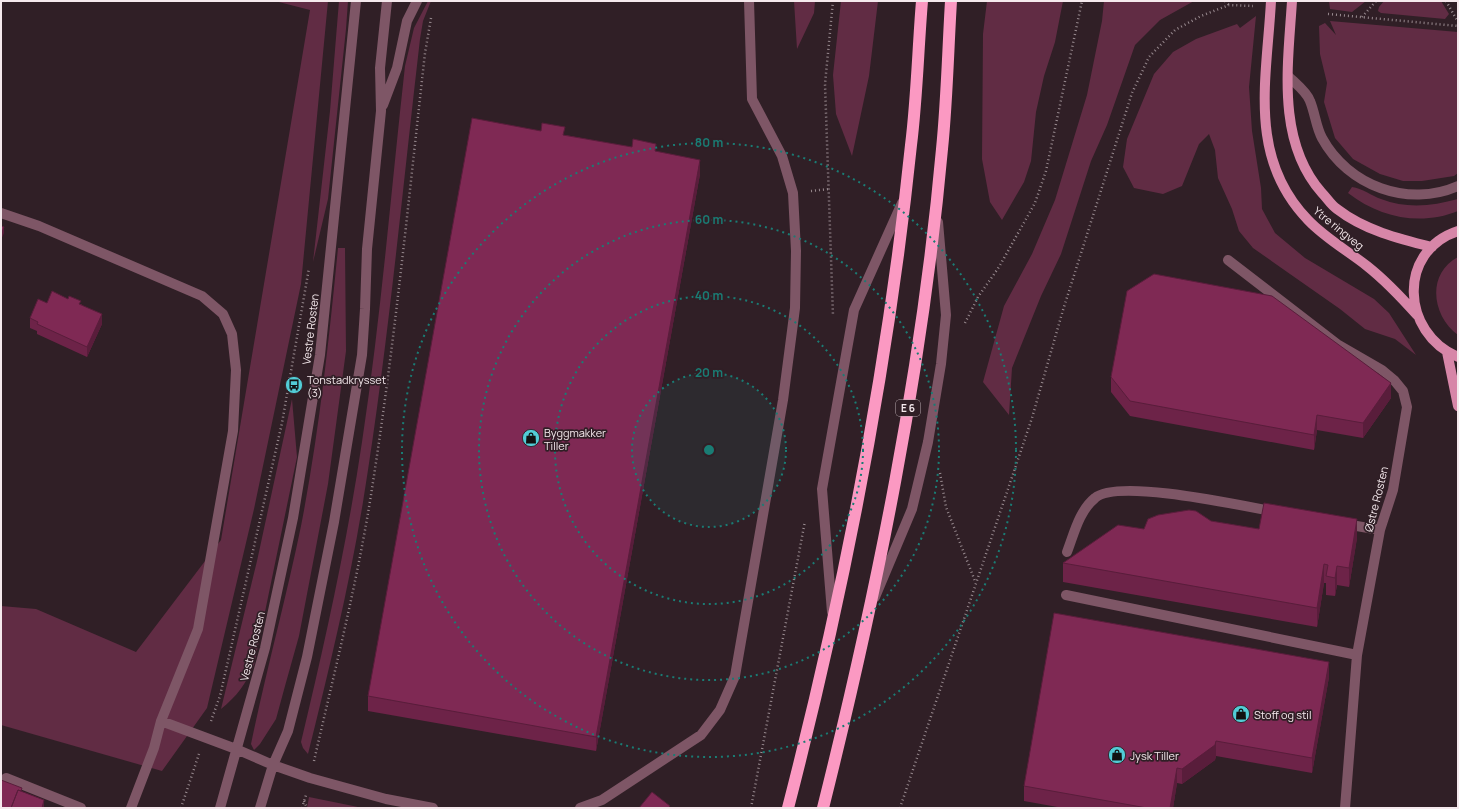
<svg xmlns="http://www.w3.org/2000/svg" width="1459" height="809" font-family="Manrope,sans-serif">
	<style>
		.green { fill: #612c44 }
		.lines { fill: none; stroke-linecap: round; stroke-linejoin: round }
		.path { stroke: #988a8f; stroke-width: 2.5; stroke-dasharray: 1 3; stroke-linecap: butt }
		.minor { stroke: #7e5666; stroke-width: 10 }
		.major { stroke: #d786a8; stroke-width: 10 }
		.highway { stroke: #fb99c2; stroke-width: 12 }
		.wall { fill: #6d2348 }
		.shaded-wall { fill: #591d3b }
		.building { fill: #7f2954; stroke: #591d3b }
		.ring { fill: none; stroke: #1a7c74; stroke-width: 2; stroke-dasharray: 2 4 }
		.labels { text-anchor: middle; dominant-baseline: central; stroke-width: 3.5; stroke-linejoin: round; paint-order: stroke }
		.shield { fill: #301f26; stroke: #baacb1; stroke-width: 1 }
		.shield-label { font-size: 10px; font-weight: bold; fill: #f5e9ed }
		.street-label { font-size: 11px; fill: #f5e9ed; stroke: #301f26 }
		.poi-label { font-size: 11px; fill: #f5e9ed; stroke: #301f26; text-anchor: start }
		.centre { fill: #1a7c74; stroke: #301f26; stroke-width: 2 }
		.ring-label { font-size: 12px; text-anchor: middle; font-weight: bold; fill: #1a7c74; stroke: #301f26; stroke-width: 3.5; stroke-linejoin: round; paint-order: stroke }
	</style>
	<rect width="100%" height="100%" fill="#301f26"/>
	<path class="green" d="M 275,1 L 328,1 L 301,284 L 254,509 L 207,708 L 162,771 L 1,725 L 1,606 L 36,609 L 136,652 L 221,540 L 310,10 Z
		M 339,1 L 348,1 L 346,29 L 328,199 L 313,262 L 330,111 Z
		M 428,1 L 431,1 L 423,21 L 420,39 C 402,193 388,348 363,502 C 349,587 329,670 308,754 L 303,748 L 301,742 C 325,642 347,543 362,442 C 381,317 391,191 405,66 L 414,28 Z
		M 794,1 L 815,1 L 814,13 L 797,49 Z
		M 841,1 L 878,1 L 869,76 L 852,156 L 836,114 L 833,75 Z
		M 987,1 L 1063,1 L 1055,42 L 1044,76 L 1036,112 L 1031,161 L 1024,182 L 1002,220 L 990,202 L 982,159 L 983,34 Z
		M 1104,1 L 1194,1 L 1160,20 L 1135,45 L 1107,125 L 1091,161 L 1061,254 L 1041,296 L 1012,368 L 1009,415 L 983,382 L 1004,306 L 1032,254 L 1055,200 L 1087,95 L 1102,21 Z
		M 1329,1 L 1366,1 L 1352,12 L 1330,9 Z
		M 1384,1 L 1441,1 L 1449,14 L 1445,19 L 1381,13 L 1378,11 L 1379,7 Z
		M 1256,16 L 1249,87 L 1252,131 L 1261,188 L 1262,209 L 1275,233 L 1305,258 L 1374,299 L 1389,313 L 1416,355 L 1395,339 L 1365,329 L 1340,309 L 1253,248 L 1239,231 L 1232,209 L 1218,178 L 1215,150 L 1209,134 L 1199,144 L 1182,186 L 1163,194 L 1134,188 L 1123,167 L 1127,139 L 1154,74 L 1173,52 L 1196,39 L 1237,24 L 1240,28 Z
		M 1330,21 L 1458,32 L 1458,173 L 1454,176 L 1422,181 L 1403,181 L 1380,174 L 1353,159 L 1335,138 L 1324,102 L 1327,83 L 1320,54 L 1319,26 L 1325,23 L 1336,35 Z
		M 1352,187 C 1362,188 1372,196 1381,199 C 1407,209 1432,206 1458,199 L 1458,211 C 1421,226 1380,218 1348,193 Z
		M 338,248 L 345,248 L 346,351 L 328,484 L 299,636 L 285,686 L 276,719 L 260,744 L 254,750 L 251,744 C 266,671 286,599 301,526 C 319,434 329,340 338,248 Z
		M 1458,257 L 1458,335 C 1432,316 1426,274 1458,257 Z
		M 292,399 L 297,457 L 254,665 C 246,684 237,696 221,709 L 257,561 Z
		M 309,797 L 358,807 L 363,808 L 307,808 Z"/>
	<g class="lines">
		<path class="path" d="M 833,1 L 825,84 L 833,316
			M 1225,1 L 1229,5
			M 1446,1 L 1458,22
			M 1328,14 L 1458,26
			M 1362,17 L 1376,1
			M 811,191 L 829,189
			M 965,323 L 978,297 L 999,267 L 1035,203 L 1046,171 L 1082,1
			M 940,473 L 946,507 L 975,581
			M 211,721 L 220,696 L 282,423 L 309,268
			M 314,761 C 335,669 359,576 373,482 C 395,340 409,196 425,53 L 431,18
			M 304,801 L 307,808
			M 181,808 L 199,754
			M 302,808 L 306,795
			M 751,808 L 805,521
			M 900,808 L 1032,418 L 1063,310 L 1132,93 L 1149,57 L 1175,30 L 1201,16 L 1229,5 L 1253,6"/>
		<path class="minor" d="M 1288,76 C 1295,83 1307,92 1310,101 C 1315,113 1316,127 1322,138 C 1348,186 1408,208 1458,186
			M 383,105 L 397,68 L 407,21 L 417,1
			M 1,213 L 39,226 L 202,296 L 223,314 L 232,334 L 236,370 L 233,431 L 198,629 L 161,721 L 154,748 L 131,808
			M 1228,260 L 1337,344 L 1382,370 L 1394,380 L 1403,391 L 1407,407 L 1393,490 L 1380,530 L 1357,655 L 1345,808
			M 1345,524 L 1380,530
			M 1067,552 C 1074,534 1079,511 1095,498 C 1118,478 1243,506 1276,512
			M 1066,595 L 1357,655
			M 875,597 L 912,509 L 928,442 L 941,364 L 946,315 L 938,222
			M 832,612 L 822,489 L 854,310 L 902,203
			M 161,721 L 236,749 L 273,765 L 310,778 L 386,799 L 433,808
			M 6,778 L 81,808
			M 220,808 L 265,648 L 293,518 L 320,355 L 356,1
			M 260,808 L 273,765 L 288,731 L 307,657 L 334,522 L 362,355 L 365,309 L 367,249 L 381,111 L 380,68 L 387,1
			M 580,808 L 602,800 L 701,735 L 720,710 L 735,676 L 783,400 L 795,308 L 796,251 L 793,193 L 782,156 L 752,99 L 749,1"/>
		<path class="major" d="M 1271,1 C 1267,78 1247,157 1308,220 C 1325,238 1348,251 1367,266 C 1386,281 1401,297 1417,315
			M 1292,1 C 1288,65 1276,141 1322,193 C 1327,198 1331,205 1337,209 C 1364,230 1399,239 1432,247
			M 1458,231 C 1397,251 1401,333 1458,357
			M 1447,352 L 1458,406"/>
		<path class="highway" d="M 788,808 C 844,591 888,368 911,145 C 917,97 918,49 922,1
			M 823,808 C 877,592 922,371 942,149 C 947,100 948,50 951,1"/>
	</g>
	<path class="wall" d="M 565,135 L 656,152 L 700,174 L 596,751 L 368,711 L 368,696 Z
		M 47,303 L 81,304 L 102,324 L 87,357 L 37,334 L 37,331 L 30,328 L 30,318 Z
		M 1111,377 L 1391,398 L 1363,438 L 1317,430 L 1314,450 L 1130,416 L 1111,392 Z
		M 1211,521 L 1259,529 L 1357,538 L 1349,587 L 1337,585 L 1335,596 L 1326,595 L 1326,583 L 1324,583 L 1317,627 L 1063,582 L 1063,563 L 1144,529 Z
		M 1329,677 L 1312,773 L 1216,756 L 1215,760 L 1182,784 L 1177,783 L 1173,808 L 1063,808 L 1024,801 L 1024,786 Z"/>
	<path class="shaded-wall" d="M 700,160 L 700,174 L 596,751 L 596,737 Z
		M 4,227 L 4,233 L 1,240 L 1,235 Z
		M 102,314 L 102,324 L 87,357 L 87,347 Z
		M 1391,383 L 1391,398 L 1363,438 L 1363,423 Z
		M 1317,415 L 1317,430 L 1314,450 L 1314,435 Z
		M 1357,519 L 1357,538 L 1349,587 L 1349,568 Z
		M 1324,564 L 1324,583 L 1317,627 L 1317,608 Z
		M 1337,566 L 1337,585 L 1335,596 L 1335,578 Z
		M 1329,662 L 1329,677 L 1312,773 L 1312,758 Z
		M 1216,741 L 1216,756 L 1215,760 L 1182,784 L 1182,769 Z
		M 1177,768 L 1177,783 L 1173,808 L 1170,808 Z
		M 44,800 L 44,808 L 42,808 Z"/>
	<path class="building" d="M 472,118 L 541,131 L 542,123 L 565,127 L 563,135 L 632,147 L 633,139 L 656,144 L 655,151 L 700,160 L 596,737 L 368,696 Z
		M 1,226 L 4,227 L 1,235 Z
		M 1154,274 L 1272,296 L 1391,383 L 1363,423 L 1317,415 L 1314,435 L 1130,401 L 1111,377 L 1127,291 Z
		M 52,291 L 68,299 L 69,296 L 81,301 L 79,304 L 102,314 L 87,347 L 37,324 L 38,322 L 30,318 L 38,299 L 47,303 Z
		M 1264,503 L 1357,519 L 1349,568 L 1337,566 L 1335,578 L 1326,576 L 1328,565 L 1324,564 L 1317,608 L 1063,563 L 1118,525 L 1144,529 L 1148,519 L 1158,515 L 1189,510 L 1196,511 L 1211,521 L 1259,529 Z
		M 1054,613 L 1329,662 L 1312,758 L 1216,741 L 1215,745 L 1182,769 L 1177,768 L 1170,808 L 1147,808 L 1024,786 Z
		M 1,780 L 22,788 L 21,791 L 18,790 L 11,808 L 1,808 Z
		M 18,790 L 44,800 L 42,808 L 11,808 Z
		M 652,792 L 670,806 L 668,808 L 639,808 Z"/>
	<circle cx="709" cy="450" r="77" fill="#1a7c74" fill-opacity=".12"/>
	<g class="ring">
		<circle cx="709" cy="450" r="77"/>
		<circle cx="709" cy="450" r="154"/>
		<circle cx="709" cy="450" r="230"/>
		<circle cx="709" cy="450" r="307"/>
	</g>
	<defs>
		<symbol id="bus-disc" viewBox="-11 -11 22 22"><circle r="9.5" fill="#52ccd6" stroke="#301f26"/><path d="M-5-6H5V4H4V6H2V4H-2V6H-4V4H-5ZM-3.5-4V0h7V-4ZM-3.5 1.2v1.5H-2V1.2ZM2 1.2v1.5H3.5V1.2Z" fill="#111"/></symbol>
		<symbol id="shop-disc" viewBox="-11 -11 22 22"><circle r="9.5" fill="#52ccd6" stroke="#301f26"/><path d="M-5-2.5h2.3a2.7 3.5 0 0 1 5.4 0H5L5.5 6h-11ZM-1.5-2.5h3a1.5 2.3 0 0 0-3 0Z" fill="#111"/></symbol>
	</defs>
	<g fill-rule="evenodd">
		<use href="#bus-disc" x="284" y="375" width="20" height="20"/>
		<use href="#shop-disc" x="521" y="428" width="20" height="20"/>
		<use href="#shop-disc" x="1231" y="704" width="20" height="20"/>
		<use href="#shop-disc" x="1107" y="745" width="20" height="20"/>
	</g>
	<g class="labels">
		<rect class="shield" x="896" y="400" width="24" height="16" rx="3"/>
		<g class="shield-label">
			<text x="908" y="408">E 6</text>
		</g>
		<g class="street-label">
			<text transform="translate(1339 228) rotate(39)">Ytre ringveg</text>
			<text transform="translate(310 329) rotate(-83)">Vestre Rosten</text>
			<text transform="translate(1376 499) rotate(-76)">Østre Rosten</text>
			<text transform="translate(252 646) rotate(-76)">Vestre Rosten</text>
		</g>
		<g class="poi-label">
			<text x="307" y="379">Tonstadkrysset<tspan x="307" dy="13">(3)</tspan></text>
			<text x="544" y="432">Byggmakker<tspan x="544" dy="13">Tiller</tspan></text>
			<text x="1254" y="714">Stoff og stil</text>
			<text x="1130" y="755">Jysk Tiller</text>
		</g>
	</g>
	<circle cx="709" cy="450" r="6" class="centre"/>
	<g class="ring-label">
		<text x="709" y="147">80 m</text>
		<text x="709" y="224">60 m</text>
		<text x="709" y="300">40 m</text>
		<text x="709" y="377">20 m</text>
	</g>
	<rect width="1459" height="809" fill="none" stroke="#f5e9ed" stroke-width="4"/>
</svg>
